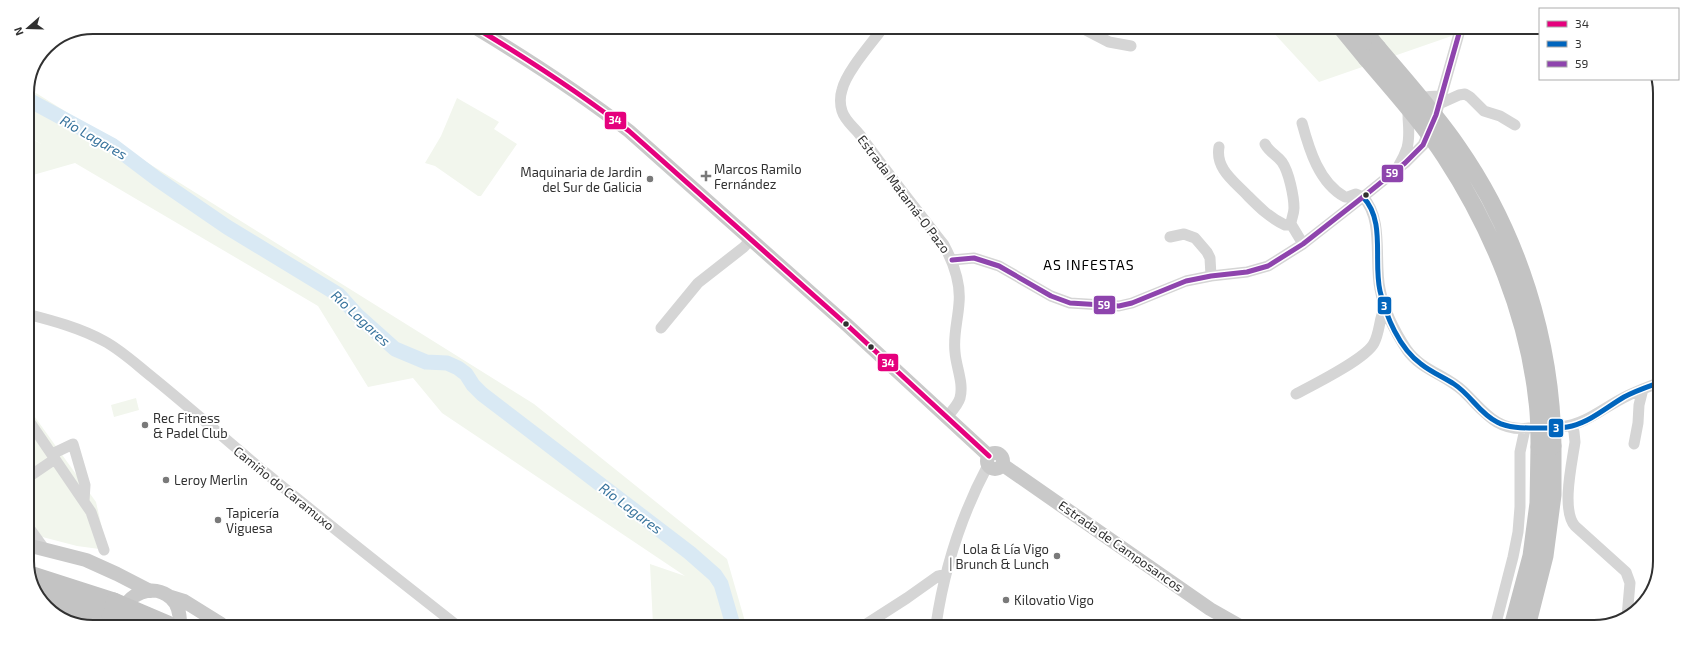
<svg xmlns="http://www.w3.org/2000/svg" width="1687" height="654" font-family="'Exo 2',sans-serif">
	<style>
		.green { fill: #f2f6ed }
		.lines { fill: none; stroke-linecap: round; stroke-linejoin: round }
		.river { stroke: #d9e9f4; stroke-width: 15 }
		.minor { stroke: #d5d5d5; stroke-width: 11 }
		.major { stroke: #c9c9c9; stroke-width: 14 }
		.highway { stroke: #c3c3c3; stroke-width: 17 }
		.highway-bridge { stroke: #c3c3c3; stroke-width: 17 }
		.bus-1-casing { stroke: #fff; stroke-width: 8 }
		.bus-2-casing { stroke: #fff; stroke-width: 8 }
		.bus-3-casing { stroke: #fff; stroke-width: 8 }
		.bus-1 { stroke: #e5007d; stroke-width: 5 }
		.bus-2 { stroke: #0065bd; stroke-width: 5 }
		.bus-3 { stroke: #8e44ad; stroke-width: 5 }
		.poi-dot { fill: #797979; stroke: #fff; stroke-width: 1.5 }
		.bus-dot { fill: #313131; stroke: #fff; stroke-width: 1.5 }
		.labels { text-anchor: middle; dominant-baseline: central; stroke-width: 4; stroke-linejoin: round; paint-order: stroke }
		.poi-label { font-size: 13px; fill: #313131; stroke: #fff; text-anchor: start }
		.street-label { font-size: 13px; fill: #313131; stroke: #fff }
		.water-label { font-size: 14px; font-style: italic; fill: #36729c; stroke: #fff }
		.neighbourhood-label { font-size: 14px; letter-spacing: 1px; fill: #000; stroke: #fff }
		.rim { fill: none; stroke: #313131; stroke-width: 2 }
		.line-badge { stroke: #fff; stroke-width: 1.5 }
		.badge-label { font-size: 11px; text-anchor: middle; font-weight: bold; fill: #fff }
	</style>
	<rect width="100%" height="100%" fill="#fff"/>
	<path class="green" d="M 1271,30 L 1469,30 L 1319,82 Z
		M 28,88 L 534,404 L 727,559 L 746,625 L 653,625 L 650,564 L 685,576 L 442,413 L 413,378 L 368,387 L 318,306 L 75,163 L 33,175 L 27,175 L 27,136 L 43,145 L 27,135 Z
		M 457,98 L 499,122 L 494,129 L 517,144 L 481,196 L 478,196 L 435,166 L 425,163 L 441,136 Z
		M 136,398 L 139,410 L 114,417 L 111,405 Z
		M 27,406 L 96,502 L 107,550 L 77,546 L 27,533 Z"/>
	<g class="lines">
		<path class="river" d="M 27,99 L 112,145 L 157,179 L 227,227 L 339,295 L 357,315 L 395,349 L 426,362 L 447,363 L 458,368 L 466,374 L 473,385 L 482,394 L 690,553 L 715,575 L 721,584 L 733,625"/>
		<path class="minor" d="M 882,29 C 871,44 846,72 842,90 C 840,96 840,105 842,111 C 845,121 854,127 860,135 C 887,173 916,209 944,245 C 953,262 961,283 959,303 C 958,320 953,335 955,352 C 956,367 964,383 960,398 C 958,405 951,412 946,418
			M 1084,29 L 1109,42 L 1131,46
			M 1439,104 L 1459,95 L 1465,94 L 1470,97 L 1484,111 L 1500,116 L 1515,125
			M 1302,123 C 1309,149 1319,183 1345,197 L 1348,197 L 1356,194 L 1363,197
			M 1265,144 C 1270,153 1277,155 1282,162 C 1289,172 1294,197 1294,208 C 1294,214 1291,219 1291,224 L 1303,244
			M 1219,147 C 1215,169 1235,182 1248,196 C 1260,208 1270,218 1285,225 L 1291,224
			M 1399,165 C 1402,160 1405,154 1407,148 C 1415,118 1391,96 1441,96
			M 1363,197 C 1384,219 1374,261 1380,289 C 1384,310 1395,332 1407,350 C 1421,370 1446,375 1463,391 C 1484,411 1496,432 1529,428
			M 1170,237 L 1184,234 L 1195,238 L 1207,252 L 1210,258 L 1211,276
			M 952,260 L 974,258 L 999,266 L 1051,296 L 1070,303 L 1119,306 L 1132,303 L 1186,281 L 1211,276 L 1247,272 L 1268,266 L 1303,244 L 1363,197 L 1405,163 L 1423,145 L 1436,115 L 1460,30
			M 27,314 C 54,321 80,328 104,341 C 121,350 137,365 152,377 C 189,407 225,439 261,469 C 325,522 390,573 455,624
			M 661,328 L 698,283 L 744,247 L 751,239
			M 1296,394 C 1313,385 1366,359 1374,343 C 1380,332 1379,318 1385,307
			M 27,418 L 91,512 L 104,550
			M 1572,426 L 1574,432 L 1575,442 C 1572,463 1561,510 1575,526 L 1626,572 L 1630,583 L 1627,617
			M 1561,427 C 1587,424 1604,407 1627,396 C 1637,391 1648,387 1658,383
			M 1634,444 L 1638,423 L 1639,405 L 1643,389
			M 52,454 L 73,444 L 85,485 L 84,501
			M 27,478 L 55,459
			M 27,525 L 45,550
			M 865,625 L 907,598 L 938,576 L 946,574
			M 936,625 C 944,570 962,514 988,465
			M 1495,627 L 1513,557 L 1518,532 L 1520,507 L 1520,452 L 1525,429"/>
		<path class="major" d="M 476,28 C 529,60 580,93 629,131 L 847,325 L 989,456
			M987 461a8 8 0 1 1 16 0a8 8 0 1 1-16 0Z
			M 1003,465 L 1210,609 L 1240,626
			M 27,545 L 86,560 L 117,574 L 150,591
			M 171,597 L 184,601 L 221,624
			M 121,615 C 126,594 153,582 171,598 C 178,604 180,615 180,624"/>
		<path class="highway" d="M 1343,30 L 1366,58
			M 1363,30 L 1378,48
			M 30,574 L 114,601
			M 37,591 L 110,615
			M 52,609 L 90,623
			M 1512,627 L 1531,556 L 1538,503 L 1539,447
			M 1527,627 L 1545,556 L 1553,495 L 1553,446"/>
		<path class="highway-bridge" d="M 1378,48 C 1405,80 1434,112 1458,147 C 1518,233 1552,341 1553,446
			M 1366,58 C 1393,90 1422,122 1445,157 C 1492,229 1528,316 1537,402 C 1539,417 1539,432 1539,447
			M 114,601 L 168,624
			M 110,615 L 131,624"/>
		<defs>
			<path id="bus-1" d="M 476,28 C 529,60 580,93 629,131 L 847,325 L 989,456"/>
			<path id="bus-2" d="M 1363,197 C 1386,221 1373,261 1380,291 C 1386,316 1399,348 1421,364 C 1431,372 1443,377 1454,384 C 1471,395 1479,413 1497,422 C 1508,428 1523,428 1535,428 C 1547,428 1560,429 1572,426 C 1591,421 1607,407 1624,397 C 1635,391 1647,387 1658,383"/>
			<path id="bus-3" d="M 952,260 L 974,258 L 999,266 L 1051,296 L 1070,303 L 1119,306 L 1132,303 L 1186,281 L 1211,276 L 1247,272 L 1268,266 L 1303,244 L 1363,197 L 1405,163 L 1423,145 L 1436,115 L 1460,30"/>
		</defs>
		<use href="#bus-1" class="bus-1-casing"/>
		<use href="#bus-2" class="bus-2-casing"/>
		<use href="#bus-3" class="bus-3-casing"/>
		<use href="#bus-1" class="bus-1"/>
		<use href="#bus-2" class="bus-2"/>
		<use href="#bus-3" class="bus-3"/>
	</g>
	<g class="poi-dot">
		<path d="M704 170h4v4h4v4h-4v4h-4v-4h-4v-4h4z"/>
		<circle cx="650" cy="179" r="4"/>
		<circle cx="145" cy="425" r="4"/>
		<circle cx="166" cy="480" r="4"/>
		<circle cx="218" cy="520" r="4"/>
		<circle cx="1057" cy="556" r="4"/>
		<circle cx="1006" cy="600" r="4"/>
	</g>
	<g class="bus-dot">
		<circle cx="1366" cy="195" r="3.5"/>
		<circle cx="846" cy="324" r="3.5"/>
		<circle cx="871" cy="347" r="3.5"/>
	</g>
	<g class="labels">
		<g class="poi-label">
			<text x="714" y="169">Marcos Ramilo<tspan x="714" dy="15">Fernández</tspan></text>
			<text x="642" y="172" text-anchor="end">Maquinaria de Jardin<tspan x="642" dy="15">del Sur de Galicia</tspan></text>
			<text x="153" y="418">Rec Fitness<tspan x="153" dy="15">&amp; Padel Club</tspan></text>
			<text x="174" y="480">Leroy Merlin</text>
			<text x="226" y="513">Tapicería<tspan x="226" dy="15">Viguesa</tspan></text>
			<text x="1049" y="549" text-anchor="end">Lola &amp; Lía Vigo<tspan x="1049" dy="15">| Brunch &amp; Lunch</tspan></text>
			<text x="1014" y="600">Kilovatio Vigo</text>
		</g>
		<g class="street-label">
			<text transform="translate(904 194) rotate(53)">Estrada Matamá-O Pazo</text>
			<text transform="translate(284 488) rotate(39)">Camiño do Caramuxo</text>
			<text transform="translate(1121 546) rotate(35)">Estrada de Camposancos</text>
		</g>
		<g class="water-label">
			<text transform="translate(94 137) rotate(30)">Río Lagares</text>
			<text transform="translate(361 318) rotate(43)">Río Lagares</text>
			<text transform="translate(631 508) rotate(37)">Río Lagares</text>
		</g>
		<g class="neighbourhood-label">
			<text x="1089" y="264">AS INFESTAS</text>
		</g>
	</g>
	<path d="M0 0H1687V654H0ZM93 34H1594A59 59 0 0 1 1653 93V561A59 59 0 0 1 1594 620H93A59 59 0 0 1 34 561V93A59 59 0 0 1 93 34Z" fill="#fff" fill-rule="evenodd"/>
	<path class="rim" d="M93 34H1594A59 59 0 0 1 1653 93V561A59 59 0 0 1 1594 620H93A59 59 0 0 1 34 561V93A59 59 0 0 1 93 34Z"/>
	<g class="line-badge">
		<rect x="604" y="111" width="23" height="19" rx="4" fill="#e5007d"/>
		<rect x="1381" y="164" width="23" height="19" rx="4" fill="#8e44ad"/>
		<rect x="1093" y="295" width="23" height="20" rx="4" fill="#8e44ad"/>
		<rect x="1377" y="296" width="15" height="19" rx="4" fill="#0065bd"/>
		<rect x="877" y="353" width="22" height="19" rx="4" fill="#e5007d"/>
		<rect x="1548" y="418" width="16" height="20" rx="4" fill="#0065bd"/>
	</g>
	<g class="badge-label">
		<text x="615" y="124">34</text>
		<text x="1392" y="177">59</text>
		<text x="1104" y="309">59</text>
		<text x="1384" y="310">3</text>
		<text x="888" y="367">34</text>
		<text x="1556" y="432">3</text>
	</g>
	<rect x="1539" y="8" width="140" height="72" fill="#ffffff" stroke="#adadad"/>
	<rect x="1547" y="21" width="20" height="6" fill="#e5007d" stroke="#adadad"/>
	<text x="1575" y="28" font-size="12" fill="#313131">34</text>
	<rect x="1547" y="41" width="20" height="6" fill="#0065bd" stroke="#adadad"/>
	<text x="1575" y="48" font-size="12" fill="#313131">3</text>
	<rect x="1547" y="61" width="20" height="6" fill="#8e44ad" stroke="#adadad"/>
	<text x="1575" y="68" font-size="12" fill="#313131">59</text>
	<g transform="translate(28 28) rotate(250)" stroke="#ffffff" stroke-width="3" paint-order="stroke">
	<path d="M0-3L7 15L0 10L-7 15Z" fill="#313131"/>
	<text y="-6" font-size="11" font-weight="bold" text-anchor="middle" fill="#313131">N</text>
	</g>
</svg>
